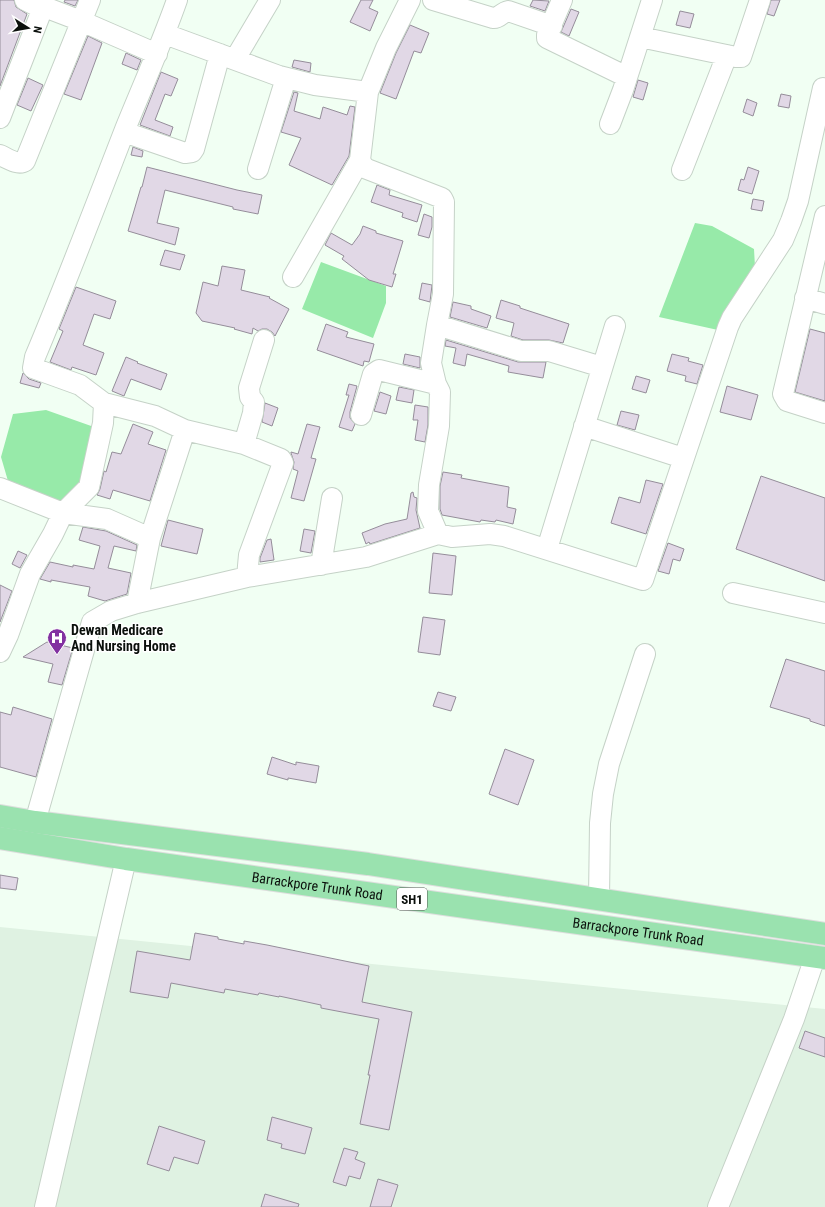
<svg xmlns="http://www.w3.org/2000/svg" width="825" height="1207" font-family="'Roboto Condensed',sans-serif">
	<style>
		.built { fill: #dff2e2 }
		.water { fill: #97eaa9 }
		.building { fill: #e1d8e6; stroke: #958d9a }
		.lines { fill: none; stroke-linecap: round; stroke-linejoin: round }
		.minor-casing { stroke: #c5d2c7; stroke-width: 22 }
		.major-casing { stroke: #dddedd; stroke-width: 24 }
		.minor { stroke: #fff; stroke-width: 20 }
		.major { stroke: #9ae2af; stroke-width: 22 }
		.labels { text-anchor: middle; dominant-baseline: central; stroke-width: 3; stroke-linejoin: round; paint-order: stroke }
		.shield { fill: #fff; stroke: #545855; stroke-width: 1 }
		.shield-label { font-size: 13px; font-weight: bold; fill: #0b100c }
		.poi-label { font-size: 14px; font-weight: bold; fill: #0b100c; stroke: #fff; text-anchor: start }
		.street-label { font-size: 14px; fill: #0b100c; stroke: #fff }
	</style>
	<rect width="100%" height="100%" fill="#f1fff3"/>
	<path class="built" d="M 0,927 L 825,1009 L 825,1207 L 0,1207 Z"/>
	<path class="water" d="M 695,223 L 712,226 L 754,249 L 755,267 L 718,330 L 659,317 Z
		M 321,262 L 386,286 L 386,303 L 373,338 L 302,309 Z
		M 46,410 L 94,427 L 79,499 L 58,502 L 8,481 L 1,457 L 13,414 Z"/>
	<path class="building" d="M 0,0 L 14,0 L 16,7 L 27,14 L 0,86 Z
		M 65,0 L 78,0 L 75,6 L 64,2 Z
		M 361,0 L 373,0 L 369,8 L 378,12 L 370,31 L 350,22 Z
		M 533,0 L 549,1 L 545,11 L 530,6 Z
		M 771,0 L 780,0 L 774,16 L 767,14 Z
		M 571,9 L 579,12 L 569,36 L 561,32 Z
		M 680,11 L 694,14 L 690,28 L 676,25 Z
		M 410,25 L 429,33 L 421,53 L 414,51 L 396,99 L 380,93 L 396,53 Z
		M 88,36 L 102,43 L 81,100 L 64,94 Z
		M 126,53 L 141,60 L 137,70 L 122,64 Z
		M 294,60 L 311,63 L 310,72 L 292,67 Z
		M 161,72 L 178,79 L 171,96 L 165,94 L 155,120 L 173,127 L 170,136 L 140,125 Z
		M 28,78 L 43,85 L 31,111 L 17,105 Z
		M 638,80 L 648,83 L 643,100 L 633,97 Z
		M 294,92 L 298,93 L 294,111 L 320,119 L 323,107 L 347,115 L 350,106 L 355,107 L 349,156 L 332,185 L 289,165 L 301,138 L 281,132 Z
		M 781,94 L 791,96 L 789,108 L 778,106 Z
		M 747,99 L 757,103 L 753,116 L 743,112 Z
		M 133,147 L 143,151 L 142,157 L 131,155 Z
		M 147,167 L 237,190 L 262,195 L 258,214 L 233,209 L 233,207 L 165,190 L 157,223 L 179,228 L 175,245 L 128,231 L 141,187 L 142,187 Z
		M 748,167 L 759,171 L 752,194 L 738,190 L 741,179 L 744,180 Z
		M 377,185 L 390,190 L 389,195 L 422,205 L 417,222 L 402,217 L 403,213 L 371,202 Z
		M 753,199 L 764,201 L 762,211 L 751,209 Z
		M 424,214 L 432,217 L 432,227 L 429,238 L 418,235 Z
		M 363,226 L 376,231 L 376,233 L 403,241 L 393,274 L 396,274 L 392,287 L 369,280 L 342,259 L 344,256 L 325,245 L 331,233 L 352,245 L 360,234 Z
		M 165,250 L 185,255 L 180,270 L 160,265 Z
		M 222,266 L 245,270 L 241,290 L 270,297 L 269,298 L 289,309 L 275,336 L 272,332 L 267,329 L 262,329 L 258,331 L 253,328 L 252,334 L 234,329 L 235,328 L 202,321 L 196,313 L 203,282 L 218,286 Z
		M 422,283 L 432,285 L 430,302 L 419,299 Z
		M 76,287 L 116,301 L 110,319 L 94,314 L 83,345 L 104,353 L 96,375 L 72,367 L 71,370 L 50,362 L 63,331 L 59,329 Z
		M 501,300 L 520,306 L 520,308 L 569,324 L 563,343 L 549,340 L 523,340 L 511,336 L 514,323 L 496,318 Z
		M 453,302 L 471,306 L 471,309 L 491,316 L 487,328 L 450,317 Z
		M 326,324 L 348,332 L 346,337 L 374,344 L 369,362 L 364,361 L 363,366 L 317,350 Z
		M 810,329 L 825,333 L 825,401 L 795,392 Z
		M 446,340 L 518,362 L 546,362 L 543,378 L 508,372 L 509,366 L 467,354 L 465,366 L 453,363 L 456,348 L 445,346 Z
		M 405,354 L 420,357 L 420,368 L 403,364 Z
		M 672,354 L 689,358 L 688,361 L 703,365 L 697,384 L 685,381 L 686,376 L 667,371 Z
		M 126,357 L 138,362 L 137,363 L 167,374 L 161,390 L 131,379 L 124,396 L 112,391 Z
		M 23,373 L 29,379 L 41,383 L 39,388 L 20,383 Z
		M 636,376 L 650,380 L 646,393 L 632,389 Z
		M 349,384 L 357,386 L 350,412 L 350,418 L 355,424 L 352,431 L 339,427 L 349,395 L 346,395 Z
		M 727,386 L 758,395 L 751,420 L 720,412 Z
		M 399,387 L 414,390 L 412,403 L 396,400 Z
		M 380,392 L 391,396 L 386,414 L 374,411 Z
		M 265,403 L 278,408 L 272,426 L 262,422 Z
		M 415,405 L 428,407 L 428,425 L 425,442 L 415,440 L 418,420 L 413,420 Z
		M 621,411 L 639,415 L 635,430 L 617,425 Z
		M 133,424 L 153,432 L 148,444 L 166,450 L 150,501 L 113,490 L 110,499 L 97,495 L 100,489 L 104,471 L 106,472 L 112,452 L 121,454 Z
		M 307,424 L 320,427 L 311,458 L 316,459 L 304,501 L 291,498 L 298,471 L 293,469 L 294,462 L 291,453 L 291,452 L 298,454 Z
		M 443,472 L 462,475 L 461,478 L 509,487 L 507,507 L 516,509 L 513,524 L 496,520 L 495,522 L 481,520 L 480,522 L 442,515 L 440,509 L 440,486 Z
		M 761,476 L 825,498 L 825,581 L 736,549 Z
		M 646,480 L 663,484 L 646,534 L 611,523 L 619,497 L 640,503 Z
		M 413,492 L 414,497 L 417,498 L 416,510 L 420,528 L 370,544 L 369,542 L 366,544 L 362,533 L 385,524 L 407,519 L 411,493 Z
		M 168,520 L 203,529 L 197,554 L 161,546 Z
		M 83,527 L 106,531 L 137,545 L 136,551 L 114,546 L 108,568 L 131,573 L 127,594 L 105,601 L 88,596 L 90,587 L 51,580 L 51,582 L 40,579 L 50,562 L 73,567 L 73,565 L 94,569 L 100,546 L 79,540 Z
		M 304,529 L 315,531 L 311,553 L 300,551 Z
		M 271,539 L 274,560 L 260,562 L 260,558 L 267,540 Z
		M 668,543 L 684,549 L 680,561 L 673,559 L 669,574 L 658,571 Z
		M 18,551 L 27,555 L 20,568 L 12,564 Z
		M 433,553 L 456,556 L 452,595 L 429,593 Z
		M 0,585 L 12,591 L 0,622 Z
		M 423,617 L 445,620 L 440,655 L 418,652 Z
		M 47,642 L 73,648 L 62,685 L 48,682 L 53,664 L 23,657 Z
		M 786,659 L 825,671 L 825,726 L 810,721 L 810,719 L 770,707 Z
		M 438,692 L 456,697 L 451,711 L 433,706 Z
		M 13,707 L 52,719 L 36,777 L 0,767 L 0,712 L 11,715 Z
		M 505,749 L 534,760 L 518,805 L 489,794 Z
		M 272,757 L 296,765 L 296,762 L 319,766 L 316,783 L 288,778 L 288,780 L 267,774 Z
		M 0,875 L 18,878 L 16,890 L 0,888 Z
		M 195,933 L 218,937 L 218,939 L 244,944 L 244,941 L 267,945 L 369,966 L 362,1002 L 412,1012 L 389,1130 L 360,1124 L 370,1075 L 368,1075 L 379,1019 L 321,1008 L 321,1005 L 279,996 L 279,997 L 259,993 L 258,995 L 225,989 L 224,993 L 171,983 L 168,998 L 130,992 L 137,951 L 190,960 Z
		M 805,1031 L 825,1038 L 825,1057 L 799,1048 Z
		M 272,1117 L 312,1128 L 305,1154 L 281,1148 L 282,1144 L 267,1140 Z
		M 159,1126 L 205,1141 L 198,1164 L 174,1157 L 169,1171 L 147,1164 Z
		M 344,1148 L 358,1152 L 355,1159 L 365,1163 L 360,1179 L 349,1176 L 346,1186 L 333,1182 Z
		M 378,1179 L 398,1185 L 391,1207 L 370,1207 Z
		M 265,1194 L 299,1204 L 298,1207 L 261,1207 Z"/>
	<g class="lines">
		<defs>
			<path id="minor" d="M 25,0 L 43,9
				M 433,0 L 493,18 C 499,19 502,12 508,11 L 552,26
				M 562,0 L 547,35 L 547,38 L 627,77
				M 165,34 L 279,76 L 315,85 L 368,92 L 360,160 L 363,166 L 367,169 L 442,198 L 444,202 L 443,294 L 437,325 L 431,363 L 436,384 L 440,392 L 439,426 L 429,485 L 428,511 L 438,534
				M 640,37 L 736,57 L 741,57 L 760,0
				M 235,59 L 270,0
				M 368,92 L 386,48 L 410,0
				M 0,118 L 42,10 L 47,8 L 81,21 L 157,54
				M 610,124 L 623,90 L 652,0
				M 124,132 L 185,153 L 192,152 L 194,149 L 220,54
				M 0,155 C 7,158 18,166 25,161 L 90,0
				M 258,169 L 286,78
				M 682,170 L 727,55
				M 825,216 L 783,394 L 787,401 L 825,413
				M 293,277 L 360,160
				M 805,298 L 825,304
				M 437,325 L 521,351 L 549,351 L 602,367
				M 104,403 L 155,416 L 185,430
				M 361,415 L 373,374 L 379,370 L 436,384
				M 584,426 L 683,458
				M 244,444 L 253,413 L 254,402 L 250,397 L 249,388 L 264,340
				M 0,488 L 63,513 L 107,519 L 150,538 L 137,603
				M 150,538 L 185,430 L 244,444 L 281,459 L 283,463 L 249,555 L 247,577
				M 547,549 L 615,326
				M 321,565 L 332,498
				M 733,593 L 825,613
				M 0,652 L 8,635 L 30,574 L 53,534 L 63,513 L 89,487 L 103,423 L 104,403 L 80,385 L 33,368 L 35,357 C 67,281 96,204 126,127 C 143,85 162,43 177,0
				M 35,822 L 92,622 L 111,611 L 137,603 L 247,577 L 366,557 L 438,534 L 452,537 L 490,534 L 504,536 L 643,580 L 728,327 L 732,318 L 783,240 L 791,221 L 798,201 L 823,88 L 825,89
				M 599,899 L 600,823 L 603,794 L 609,764 L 645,654
				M 45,1207 L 126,859
				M 718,1207 L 794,1019 L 815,957"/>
			<g id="major">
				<path d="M 0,816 L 35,822 L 368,864 L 825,934"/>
				<path id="s1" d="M 0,838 L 126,859 L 825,958"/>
			</g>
		</defs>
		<use href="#minor" class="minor-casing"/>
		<use href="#major" class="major-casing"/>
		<use href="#minor" class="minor"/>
		<use href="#major" class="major"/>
	</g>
	<defs>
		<symbol id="hospital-pin" viewBox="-11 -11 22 30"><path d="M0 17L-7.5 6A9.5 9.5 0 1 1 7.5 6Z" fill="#8231a1" stroke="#fff"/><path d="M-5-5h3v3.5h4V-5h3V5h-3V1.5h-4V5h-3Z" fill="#fff"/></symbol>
	</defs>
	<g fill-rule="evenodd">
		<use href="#hospital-pin" x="46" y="627" width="22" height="30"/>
	</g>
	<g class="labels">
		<rect class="shield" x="397" y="888" width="30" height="22" rx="3"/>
		<g class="shield-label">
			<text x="412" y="899">SH1</text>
		</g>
		<g class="poi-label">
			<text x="71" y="630">Dewan Medicare<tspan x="71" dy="16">And Nursing Home</tspan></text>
		</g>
		<g class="street-label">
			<text stroke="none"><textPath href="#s1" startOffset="321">Barrackpore Trunk Road</textPath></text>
			<text stroke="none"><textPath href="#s1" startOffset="645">Barrackpore Trunk Road</textPath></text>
		</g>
	</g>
	<g transform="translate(28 28) rotate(101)" stroke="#ffffff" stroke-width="3" paint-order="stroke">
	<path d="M0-3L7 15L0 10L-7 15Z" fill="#0b100c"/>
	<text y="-6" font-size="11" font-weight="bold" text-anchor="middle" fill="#0b100c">N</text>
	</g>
</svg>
